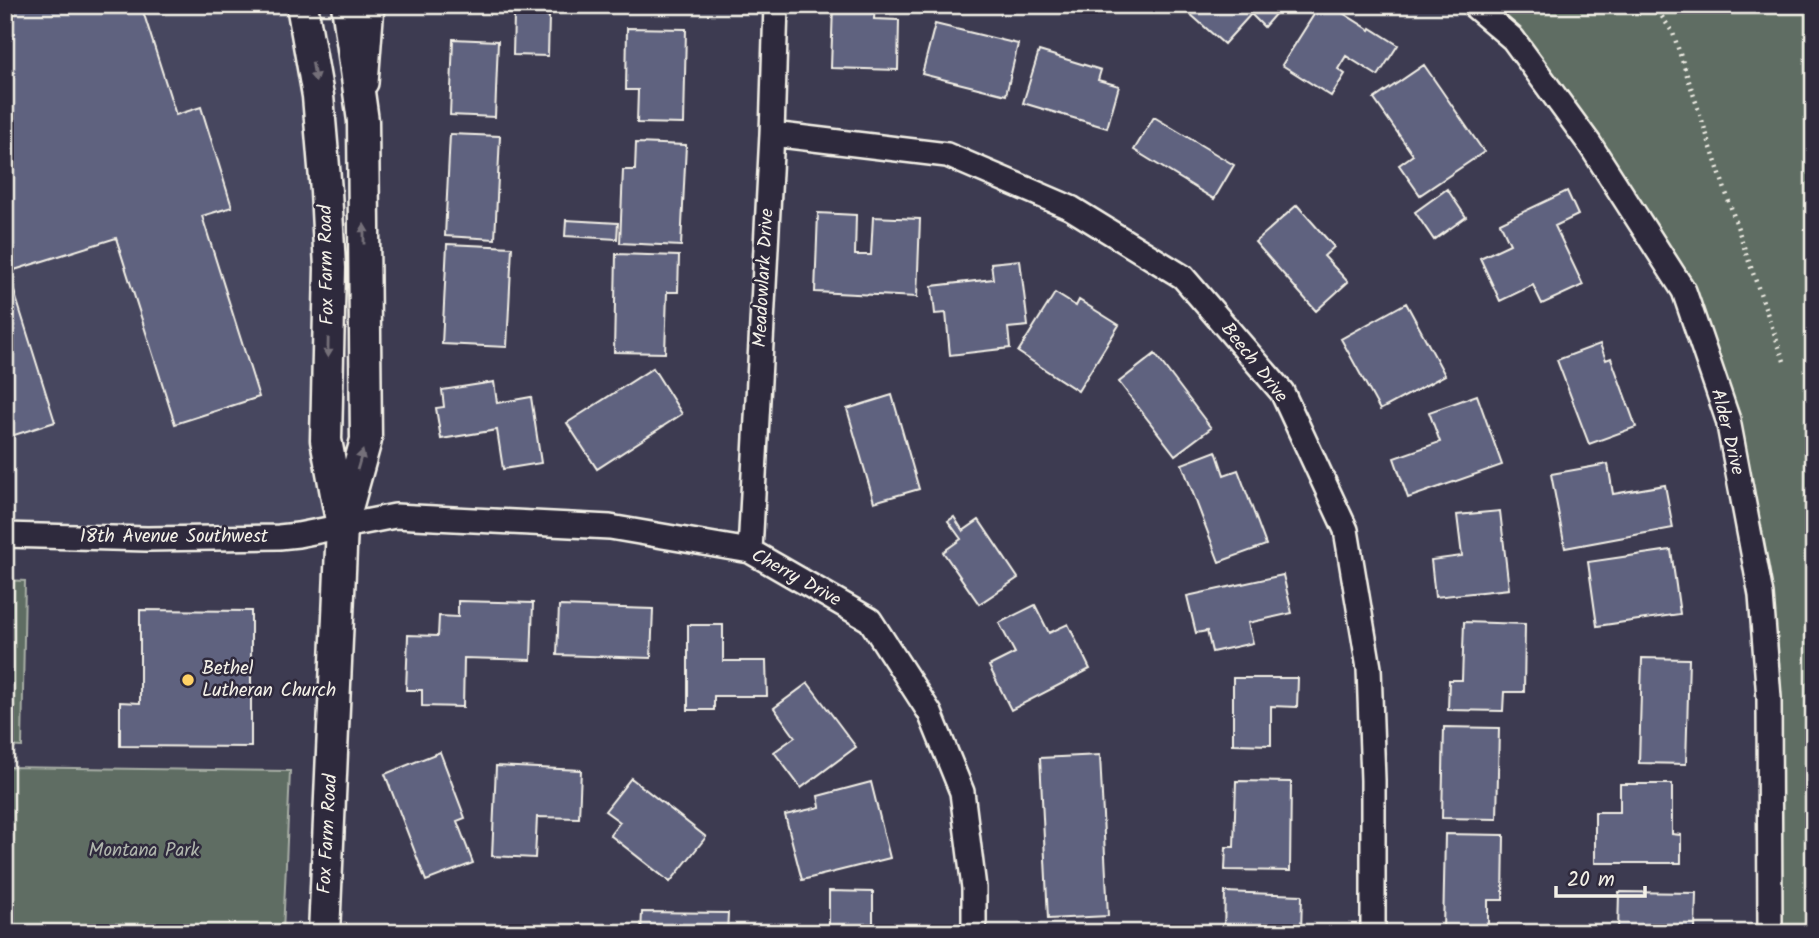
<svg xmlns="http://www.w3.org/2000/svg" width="1819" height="938" font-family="Kalam,sans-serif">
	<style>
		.built { fill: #47475f }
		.green { fill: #5e6d64; stroke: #a9afa6; stroke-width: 2 }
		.building { fill: #5f627f; stroke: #f4f1e8; stroke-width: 2 }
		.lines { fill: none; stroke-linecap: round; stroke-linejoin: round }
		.minor-casing { stroke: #f4f1e8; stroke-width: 28 }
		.tertiary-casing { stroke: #f4f1e8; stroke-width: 35 }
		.path { stroke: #f4f1e8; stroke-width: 4.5; stroke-dasharray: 2 5; stroke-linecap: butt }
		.minor { stroke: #2f2a3d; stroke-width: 23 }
		.tertiary { stroke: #2f2a3d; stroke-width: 30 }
		.oneway { fill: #747079 }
		.poi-dot { fill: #ffd166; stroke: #2f2a3d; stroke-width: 2.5 }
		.labels { text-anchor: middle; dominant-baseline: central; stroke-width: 5; stroke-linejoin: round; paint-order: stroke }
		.street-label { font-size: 19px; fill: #f4f1e8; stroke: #2f2a3d }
		.poi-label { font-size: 19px; fill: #f4f1e8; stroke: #2f2a3d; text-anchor: start }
		.park-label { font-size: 19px; fill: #b0b6ad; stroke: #2f2a3d }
	</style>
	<rect width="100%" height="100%" fill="#3d3b51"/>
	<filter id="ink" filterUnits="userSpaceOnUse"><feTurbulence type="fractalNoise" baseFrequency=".0143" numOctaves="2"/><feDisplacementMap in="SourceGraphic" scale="14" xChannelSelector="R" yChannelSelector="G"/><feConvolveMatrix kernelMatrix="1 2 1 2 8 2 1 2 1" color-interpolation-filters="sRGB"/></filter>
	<g filter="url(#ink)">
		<path class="built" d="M 5,5 L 302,5 L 342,526 L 5,536 Z"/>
		<path class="green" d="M 1473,5 L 1814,5 L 1814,933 L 1770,933 L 1761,595 L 1684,291 L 1513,39 Z
			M 5,580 L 25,581 L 22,747 L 5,746 Z
			M 5,767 L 290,771 L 283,933 L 5,933 Z"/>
		<path class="building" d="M 5,5 L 141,5 L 176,115 L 201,107 L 232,207 L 202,216 L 259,397 L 175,424 L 116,238 L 8,272 L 55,422 L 5,438 Z
			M 648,5 L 694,5 L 694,11 L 648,9 Z
			M 833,5 L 875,5 L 874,19 L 899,20 L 898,70 L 831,68 Z
			M 1180,5 L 1283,5 L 1264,27 L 1251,14 L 1224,44 Z
			M 1320,5 L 1330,5 L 1370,30 L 1371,28 L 1398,45 L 1378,76 L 1346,56 L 1338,69 L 1345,74 L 1331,96 L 1282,65 Z
			M 514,15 L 549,16 L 548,56 L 513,55 Z
			M 935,24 L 1018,44 L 1006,95 L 922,74 Z
			M 627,28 L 686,29 L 684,124 L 637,123 L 638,90 L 626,90 Z
			M 453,39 L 498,41 L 495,117 L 450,115 Z
			M 1039,51 L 1101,70 L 1098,80 L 1119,86 L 1107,128 L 1023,103 Z
			M 1424,65 L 1484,152 L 1420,195 L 1399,165 L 1413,155 L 1374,99 Z
			M 1154,117 L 1234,165 L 1214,199 L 1134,150 Z
			M 450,134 L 500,136 L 495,239 L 445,236 Z
			M 636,143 L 686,145 L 681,246 L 620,243 L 623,170 L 635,170 Z
			M 1447,189 L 1466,217 L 1434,240 L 1415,212 Z
			M 1567,191 L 1578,215 L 1555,226 L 1583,285 L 1542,304 L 1533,285 L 1500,301 L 1480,258 L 1510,244 L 1500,223 Z
			M 1297,205 L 1334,247 L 1324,256 L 1348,282 L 1316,311 L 1255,242 Z
			M 818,213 L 856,215 L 855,255 L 871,255 L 873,217 L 920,219 L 917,297 L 815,292 Z
			M 566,220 L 618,223 L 617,239 L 565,236 Z
			M 447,244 L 512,247 L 507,347 L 442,344 Z
			M 616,254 L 679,256 L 678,292 L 667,292 L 665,353 L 614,352 Z
			M 1020,260 L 1028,326 L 1008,328 L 1010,348 L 950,355 L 946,313 L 935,314 L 932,286 L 993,279 L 991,263 Z
			M 1055,293 L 1076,306 L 1079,300 L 1119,325 L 1078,391 L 1018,352 Z
			M 1406,303 L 1445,375 L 1380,410 L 1341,339 Z
			M 1600,344 L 1606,360 L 1611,358 L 1636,427 L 1589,444 L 1557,360 Z
			M 1155,354 L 1211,428 L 1175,455 L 1119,382 Z
			M 653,368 L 682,414 L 597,469 L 567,423 Z
			M 494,382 L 497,403 L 531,397 L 541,463 L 503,469 L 497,430 L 441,439 L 436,408 L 444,407 L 442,390 Z
			M 892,395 L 919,489 L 874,502 L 847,409 Z
			M 1477,395 L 1502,465 L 1408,498 L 1394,458 L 1440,442 L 1429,412 Z
			M 1216,451 L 1224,475 L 1238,470 L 1266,545 L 1219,562 L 1182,464 Z
			M 1608,464 L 1613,494 L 1665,485 L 1673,528 L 1565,548 L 1551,474 Z
			M 1500,511 L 1509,589 L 1435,597 L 1431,560 L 1462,556 L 1457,515 Z
			M 954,517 L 963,531 L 979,520 L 1018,578 L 979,604 L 943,552 L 961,539 L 948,521 Z
			M 1671,550 L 1680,614 L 1597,626 L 1588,562 Z
			M 1283,575 L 1292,613 L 1248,623 L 1253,643 L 1212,652 L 1207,631 L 1196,633 L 1187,596 Z
			M 458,601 L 533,603 L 531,660 L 464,658 L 463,707 L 422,706 L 422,690 L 406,690 L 408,635 L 438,636 L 439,616 L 458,617 Z
			M 1035,605 L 1049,633 L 1068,624 L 1090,669 L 1011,710 L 989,666 L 1015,653 L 999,623 Z
			M 559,606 L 653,609 L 651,658 L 557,655 Z
			M 140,610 L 251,611 L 251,747 L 120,746 L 120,702 L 140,703 Z
			M 1464,622 L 1525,624 L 1524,692 L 1504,692 L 1503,711 L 1448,710 L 1449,680 L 1462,680 Z
			M 688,625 L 723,625 L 723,661 L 766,661 L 767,696 L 714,696 L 714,710 L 688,710 Z
			M 1642,658 L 1689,659 L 1686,764 L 1639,763 Z
			M 1233,678 L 1298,678 L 1297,707 L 1271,706 L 1271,745 L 1233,744 Z
			M 808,683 L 856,747 L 801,788 L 774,752 L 795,737 L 774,708 Z
			M 1444,727 L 1499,728 L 1497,819 L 1442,818 Z
			M 440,752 L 465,818 L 457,821 L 473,863 L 426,881 L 385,774 Z
			M 1100,755 L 1108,916 L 1048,919 L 1040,758 Z
			M 496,766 L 581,770 L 579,818 L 537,817 L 535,858 L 492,856 Z
			M 631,778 L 706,837 L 670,882 L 610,835 L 620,822 L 605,811 Z
			M 1236,781 L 1291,782 L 1290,871 L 1225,870 L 1226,847 L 1234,847 Z
			M 871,782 L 890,858 L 802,880 L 785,815 L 820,807 L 818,796 Z
			M 1620,784 L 1672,784 L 1672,834 L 1681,835 L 1681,863 L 1595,863 L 1595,812 L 1620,812 Z
			M 1445,834 L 1504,835 L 1503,900 L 1488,900 L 1488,933 L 1443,932 Z
			M 829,891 L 873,892 L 873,933 L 829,933 Z
			M 1225,892 L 1302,895 L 1301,933 L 1224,933 Z
			M 1619,892 L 1696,893 L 1695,930 L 1670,929 L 1670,933 L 1618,933 Z
			M 642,912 L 728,913 L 727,933 L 641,933 Z"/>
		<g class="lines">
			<defs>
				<path id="minor" d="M 1473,5 L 1513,39 L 1589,143 L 1684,291 L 1728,420 L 1761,595 L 1769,698 L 1770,933
					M 366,83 L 372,5
					M 772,134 L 947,155 L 1071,208 L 1183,277 L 1282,392 L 1346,530 L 1369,668 L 1373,780 L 1373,933
					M 5,535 L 147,539 L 279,537 L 298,535 L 395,516 L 610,527 L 750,551 L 870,620 L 930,713 L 962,792 L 974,888 L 974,933
					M 750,551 L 772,134 L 776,5"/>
				<path id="tertiary" d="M 302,5 L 318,96 L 326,191 L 330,268 L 326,440 L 342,526 L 324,933
					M 344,519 L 366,440 L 363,121 L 347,5"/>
			</defs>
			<use href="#minor" class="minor-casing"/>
			<use href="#tertiary" class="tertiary-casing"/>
			<path class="path" d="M 1654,5 L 1673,33 L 1747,256 L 1784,361"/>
			<use href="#minor" class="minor"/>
			<use href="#tertiary" class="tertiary"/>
		</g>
		<defs><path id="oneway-solid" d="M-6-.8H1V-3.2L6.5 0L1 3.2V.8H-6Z" transform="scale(1.75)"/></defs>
		<g class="oneway">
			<use href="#oneway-solid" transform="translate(314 72) rotate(80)"/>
			<use href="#oneway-solid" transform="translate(364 234) rotate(-90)"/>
			<use href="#oneway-solid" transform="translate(328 348) rotate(91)"/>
			<use href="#oneway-solid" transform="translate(360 460) rotate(-74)"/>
		</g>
	</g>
	<circle class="poi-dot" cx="188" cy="680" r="7"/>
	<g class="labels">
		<g class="street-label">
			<text transform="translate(327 265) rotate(-91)">Fox Farm Road</text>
			<text transform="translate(764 278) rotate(-87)">Meadowlark Drive</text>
			<text transform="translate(1254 363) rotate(52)">Beech Drive</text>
			<text transform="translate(1727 432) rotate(76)">Alder Drive</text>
			<text x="174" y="537">18th Avenue Southwest</text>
			<text transform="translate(796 578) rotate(29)">Cherry Drive</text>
			<text transform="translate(328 834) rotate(-87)">Fox Farm Road</text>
		</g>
		<g class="poi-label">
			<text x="202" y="669">Bethel<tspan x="202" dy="22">Lutheran Church</tspan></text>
		</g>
		<g class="park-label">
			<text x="144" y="851">Montana Park</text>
		</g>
	</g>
	<rect width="1819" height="938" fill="none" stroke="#2f2a3d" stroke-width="28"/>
	<rect x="14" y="14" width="1791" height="910" fill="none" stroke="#f4f1e8" stroke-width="2.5" filter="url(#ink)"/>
	<path d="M1556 886v10h89v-10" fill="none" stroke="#f4f1e8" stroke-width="3.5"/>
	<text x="1567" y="886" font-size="21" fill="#f4f1e8" stroke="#2f2a3d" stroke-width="5" paint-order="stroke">20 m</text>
</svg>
